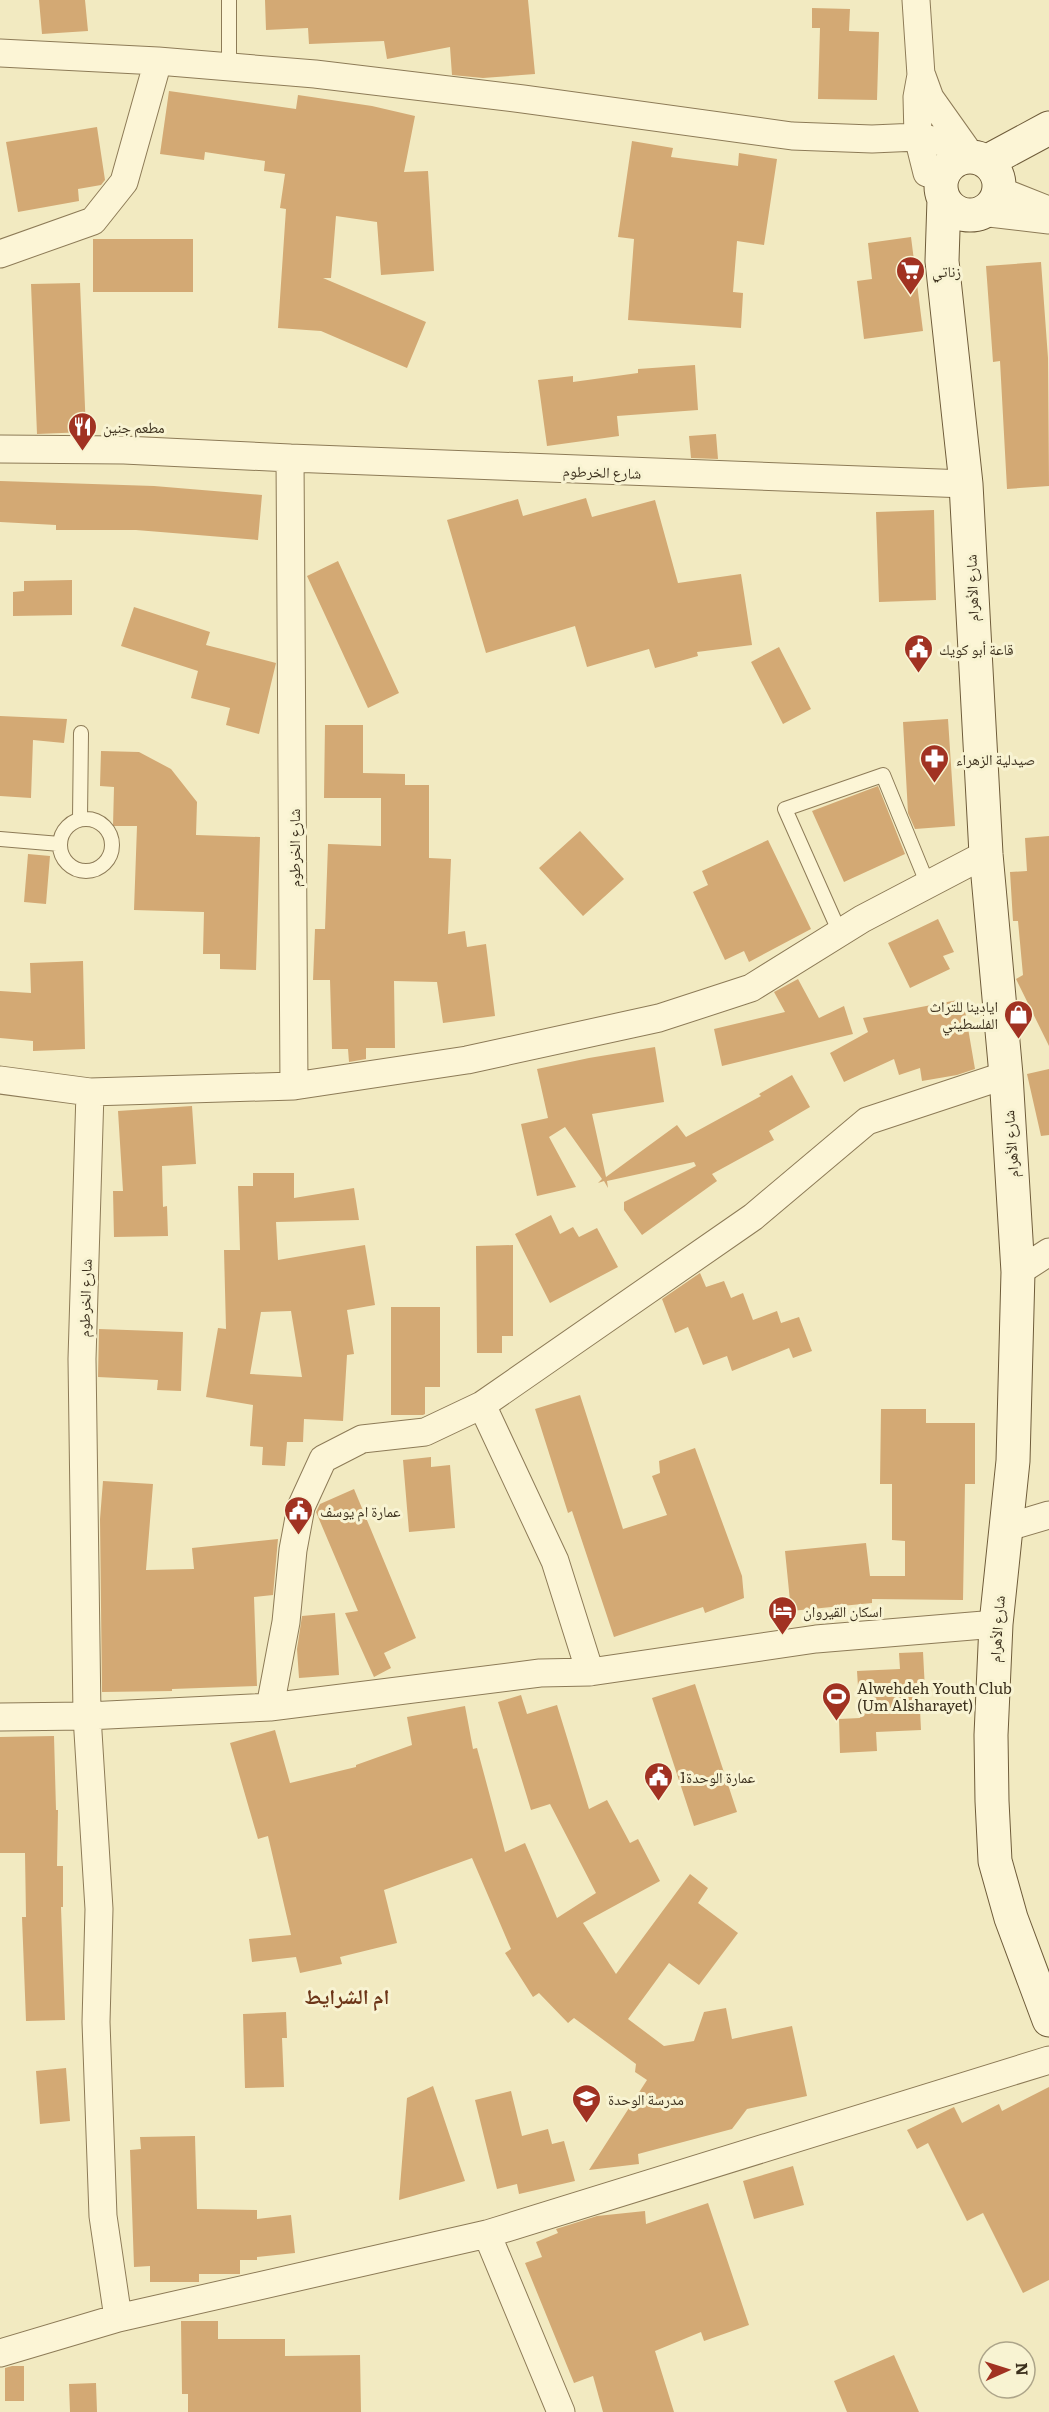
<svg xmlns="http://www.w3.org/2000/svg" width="1049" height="2412" font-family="Literata,'Noto Naskh Arabic',serif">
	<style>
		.building { fill: #d3a974; fill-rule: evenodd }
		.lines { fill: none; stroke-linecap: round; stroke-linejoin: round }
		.lane-casing { stroke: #8d7b57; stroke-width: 16 }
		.street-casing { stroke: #8d7b57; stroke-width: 29 }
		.secondary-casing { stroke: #6f5c3a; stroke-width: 35 }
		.lane { stroke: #fcf5d6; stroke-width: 14 }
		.street { stroke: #fcf5d6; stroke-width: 27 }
		.secondary { stroke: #fcf5d6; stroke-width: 33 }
		.labels { text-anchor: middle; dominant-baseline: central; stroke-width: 6; stroke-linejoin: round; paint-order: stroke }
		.poi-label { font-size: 15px; fill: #3c301d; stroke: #f8f3d2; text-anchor: start }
		.street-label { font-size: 15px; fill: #3c301d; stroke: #f8f3d2 }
		.district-label { font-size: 21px; font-weight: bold; fill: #6c3518; stroke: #f8f3d2 }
	</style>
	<rect width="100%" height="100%" fill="#f2eac1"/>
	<path class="building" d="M 39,0 L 85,0 L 88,31 L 42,34 Z
		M 265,0 L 528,0 L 535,74 L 483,78 L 452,75 L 450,47 L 387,59 L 384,41 L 309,44 L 308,28 L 266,30 Z
		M 812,8 L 850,9 L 849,31 L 879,32 L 877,100 L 818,99 L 820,28 L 812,28 Z
		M 169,91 L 296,109 L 298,95 L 372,106 L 415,116 L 404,172 L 428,171 L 434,271 L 381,275 L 377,222 L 336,216 L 331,278 L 323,278 L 426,322 L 407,368 L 321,331 L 278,328 L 286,209 L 280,208 L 285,174 L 264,171 L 265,161 L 205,152 L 204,160 L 160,154 Z
		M 97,127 L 105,180 L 101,185 L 78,189 L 79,201 L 18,212 L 6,142 Z
		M 632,141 L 673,148 L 671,157 L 738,166 L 739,153 L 777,159 L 764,245 L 737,241 L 733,292 L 743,293 L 741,328 L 628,320 L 634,239 L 618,237 Z
		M 911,237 L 923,331 L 864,339 L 857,281 L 872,279 L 868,243 Z
		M 93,239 L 193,239 L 193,292 L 93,292 Z
		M 1041,262 L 1048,358 L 1049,486 L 1007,489 L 1000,361 L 993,362 L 986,266 Z
		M 80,283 L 86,432 L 37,434 L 31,284 Z
		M 695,365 L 698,410 L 617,416 L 619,436 L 547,446 L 538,380 L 573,376 L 573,382 L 638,373 L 638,369 Z
		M 716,434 L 718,459 L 691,458 L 689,436 Z
		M 0,481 L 154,486 L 262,495 L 258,540 L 136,530 L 56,530 L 56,525 L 0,522 Z
		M 586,498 L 592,517 L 655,500 L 678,583 L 741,574 L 752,645 L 697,652 L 698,656 L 655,668 L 649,649 L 587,667 L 575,626 L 486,653 L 447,520 L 518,499 L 523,516 Z
		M 934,510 L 936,600 L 879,602 L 876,512 Z
		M 338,561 L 399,693 L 368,708 L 307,576 Z
		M 72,580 L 72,615 L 13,616 L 13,592 L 24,591 L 24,581 Z
		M 134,607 L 210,632 L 206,645 L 276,663 L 259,734 L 226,725 L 230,708 L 191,698 L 198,671 L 121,646 Z
		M 779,647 L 811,709 L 783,724 L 751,662 Z
		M 0,716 L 67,719 L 64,743 L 33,740 L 31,798 L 0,796 Z
		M 948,719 L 955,826 L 915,829 L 908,813 L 903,722 Z
		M 325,725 L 363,725 L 363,773 L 405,774 L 405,785 L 429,785 L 429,858 L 451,859 L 448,934 L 465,931 L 467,947 L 486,944 L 495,1016 L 443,1023 L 437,982 L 394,981 L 395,1048 L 366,1048 L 366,1059 L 349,1062 L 348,1049 L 332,1049 L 330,980 L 313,980 L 315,929 L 325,929 L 328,844 L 381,846 L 381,798 L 324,798 Z
		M 101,751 L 139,752 L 171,769 L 197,802 L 196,835 L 260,837 L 256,970 L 220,969 L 220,954 L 203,954 L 204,912 L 134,910 L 137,826 L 113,826 L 114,787 L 100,786 Z
		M 878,786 L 905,854 L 844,882 L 812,811 Z
		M 580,831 L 624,879 L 583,916 L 539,868 Z
		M 1049,836 L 1049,1046 L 1016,979 L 1023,975 L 1018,921 L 1013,921 L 1010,872 L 1027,871 L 1025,838 Z
		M 768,840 L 811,929 L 749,962 L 744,951 L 725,960 L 693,892 L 708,885 L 702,871 Z
		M 28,854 L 50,856 L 46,904 L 24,902 Z
		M 938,919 L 954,952 L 943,956 L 950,969 L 910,988 L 888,943 Z
		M 83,961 L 85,1049 L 33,1051 L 33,1041 L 0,1038 L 0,991 L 31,993 L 30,963 Z
		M 798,979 L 819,1018 L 844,1006 L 853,1034 L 722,1066 L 714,1029 L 785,1012 L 774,992 Z
		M 963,999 L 975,1069 L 957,1075 L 922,1081 L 920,1068 L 899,1075 L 894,1059 L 844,1082 L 830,1053 L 868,1032 L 863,1018 Z
		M 655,1047 L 664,1102 L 592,1114 L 606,1177 L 677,1125 L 686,1137 L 761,1096 L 759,1094 L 792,1075 L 810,1107 L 769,1131 L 774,1140 L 712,1174 L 717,1181 L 642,1235 L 624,1210 L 624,1202 L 696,1166 L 694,1162 L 607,1181 L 608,1188 L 604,1181 L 598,1183 L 602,1179 L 565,1127 L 549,1137 L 576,1187 L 537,1196 L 521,1124 L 548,1118 L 537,1069 L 589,1058 Z
		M 1049,1069 L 1049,1135 L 1041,1136 L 1027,1074 Z
		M 192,1106 L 196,1164 L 162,1166 L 163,1207 L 167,1206 L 168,1236 L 114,1237 L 113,1191 L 123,1191 L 118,1111 Z
		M 253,1173 L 294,1173 L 294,1198 L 354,1188 L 359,1220 L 276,1222 L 278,1260 L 365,1245 L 375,1305 L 347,1310 L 354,1354 L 347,1355 L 343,1421 L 304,1419 L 303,1442 L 287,1442 L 285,1466 L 262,1465 L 263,1447 L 250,1446 L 253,1405 L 206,1397 L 218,1328 L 226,1329 L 224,1250 L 240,1250 L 238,1186 L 253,1186 ZM 291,1311 L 302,1377 L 250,1374 L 261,1312 Z
		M 551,1215 L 560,1234 L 573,1227 L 579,1237 L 597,1228 L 618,1267 L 550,1303 L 515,1234 Z
		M 513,1245 L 513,1336 L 502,1336 L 502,1353 L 477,1353 L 476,1246 Z
		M 700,1273 L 706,1287 L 724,1281 L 731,1298 L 743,1293 L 753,1320 L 777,1311 L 781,1323 L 799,1317 L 812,1351 L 793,1358 L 789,1348 L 732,1371 L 727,1356 L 703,1365 L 688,1327 L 675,1333 L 662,1299 Z
		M 391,1307 L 440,1307 L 440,1387 L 425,1387 L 425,1414 L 423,1415 L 391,1415 Z
		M 99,1329 L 183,1332 L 181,1391 L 157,1390 L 158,1380 L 98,1377 Z
		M 580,1395 L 623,1529 L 667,1515 L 652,1476 L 660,1473 L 659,1461 L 695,1448 L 742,1576 L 744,1598 L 705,1613 L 703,1607 L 614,1637 L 572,1511 L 568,1513 L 535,1409 Z
		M 881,1409 L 926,1409 L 926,1423 L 975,1423 L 975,1484 L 965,1484 L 963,1600 L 872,1599 L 872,1603 L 791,1611 L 785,1551 L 866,1543 L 870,1576 L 905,1576 L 905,1541 L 892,1540 L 892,1484 L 880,1484 Z
		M 431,1457 L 431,1467 L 450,1465 L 455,1528 L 409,1532 L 403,1460 Z
		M 103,1481 L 153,1484 L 146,1570 L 194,1569 L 192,1548 L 278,1539 L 273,1595 L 254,1597 L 257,1686 L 172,1689 L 172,1691 L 102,1692 L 100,1519 Z
		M 354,1489 L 416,1638 L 384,1653 L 391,1668 L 374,1677 L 345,1613 L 358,1611 L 316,1512 L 320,1504 Z
		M 335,1613 L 339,1675 L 299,1678 L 297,1649 L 302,1616 Z
		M 923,1652 L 925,1690 L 919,1690 L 921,1730 L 876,1732 L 877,1751 L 840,1753 L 839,1719 L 860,1718 L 857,1671 L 900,1669 L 899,1653 Z
		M 695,1684 L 737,1812 L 694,1826 L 652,1698 Z
		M 521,1695 L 527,1714 L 557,1705 L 589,1809 L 607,1800 L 630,1843 L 638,1839 L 660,1881 L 583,1923 L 616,1974 L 690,1874 L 708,1888 L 698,1903 L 738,1933 L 699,1985 L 669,1963 L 628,2019 L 664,2046 L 694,2041 L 704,2012 L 726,2008 L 732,2039 L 792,2026 L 807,2096 L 747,2109 L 732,2129 L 638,2154 L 639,2164 L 589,2170 L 647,2080 L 635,2072 L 636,2064 L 574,2018 L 568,2023 L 539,1993 L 533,1997 L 505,1953 L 511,1949 L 472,1858 L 384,1890 L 397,1943 L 340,1957 L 342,1964 L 300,1973 L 296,1957 L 252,1962 L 249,1939 L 291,1935 L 268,1836 L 258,1839 L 230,1743 L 275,1730 L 290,1783 L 356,1767 L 356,1765 L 412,1745 L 407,1717 L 465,1706 L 473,1749 L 477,1748 L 505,1852 L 525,1843 L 557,1918 L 596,1893 L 550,1804 L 531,1810 L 498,1702 Z
		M 54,1736 L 56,1810 L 58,1810 L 57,1866 L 63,1866 L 63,1907 L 61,1907 L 65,2020 L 26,2021 L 22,1917 L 26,1917 L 25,1853 L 0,1853 L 0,1737 Z
		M 286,2012 L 287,2038 L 282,2038 L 284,2087 L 245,2088 L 243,2014 Z
		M 66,2068 L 70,2121 L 40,2124 L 36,2071 Z
		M 433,2086 L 465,2181 L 399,2200 L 407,2098 Z
		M 1049,2087 L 1049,2280 L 1023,2293 L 983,2213 L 967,2221 L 928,2143 L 917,2149 L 907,2130 L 954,2107 L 962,2123 L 999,2104 L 1002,2111 Z
		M 511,2091 L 522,2136 L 548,2129 L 552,2144 L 564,2141 L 575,2181 L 519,2194 L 517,2184 L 497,2189 L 475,2100 Z
		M 195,2136 L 197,2209 L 257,2210 L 257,2219 L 291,2215 L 295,2253 L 257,2257 L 257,2260 L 240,2260 L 240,2274 L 199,2274 L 199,2282 L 150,2282 L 150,2266 L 134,2267 L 130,2150 L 141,2149 L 140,2137 Z
		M 793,2166 L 804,2205 L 754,2219 L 743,2181 Z
		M 708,2203 L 749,2325 L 704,2341 L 701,2332 L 655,2351 L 674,2412 L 603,2412 L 593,2376 L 574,2383 L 525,2263 L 542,2257 L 536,2242 L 558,2233 L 556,2229 L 597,2216 L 645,2211 L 646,2224 Z
		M 181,2321 L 218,2321 L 218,2339 L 285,2339 L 285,2356 L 360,2355 L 361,2412 L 188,2412 L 188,2394 L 182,2394 Z
		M 894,2355 L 919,2412 L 847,2412 L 834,2381 Z
		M 12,2366 L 24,2366 L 24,2401 L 5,2401 L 5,2368 Z
		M 96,2383 L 97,2412 L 70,2412 L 69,2384 Z"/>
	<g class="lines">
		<defs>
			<path id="lane" d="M 229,67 L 229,0
				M60 845a26 26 0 1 1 52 0a26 26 0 1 1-52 0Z
				M 80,819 L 81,733
				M 0,839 L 60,844
				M 840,933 L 785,809 L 883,775 L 928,885"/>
			<path id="street" d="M 916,0 L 921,75 L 917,97 L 918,137 L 927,173
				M 0,53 L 158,61 L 315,74 L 523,99 L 792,136 L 872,139 L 918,137 L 942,142 L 971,157
				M 922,76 L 930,98 L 969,153
				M 998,190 L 1048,210
				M 981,212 L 1049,220
				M 0,254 L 93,221 L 124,182 L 158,61
				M 0,449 L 124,450 L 290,458
				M 0,1080 L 90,1092 L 294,1086 L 467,1060 L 659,1018 L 751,988 L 862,919 L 986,854
				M 294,1086 L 290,458 L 966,484
				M 90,1092 L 82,1359 L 87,1716 L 99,1909 L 96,2022 L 103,2216 L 118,2318
				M 1018,1272 L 1049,1252
				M 482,1405 L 555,1561 L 590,1672
				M 1005,1528 L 1049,1515
				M 270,1707 L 286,1622 L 293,1550 L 301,1507 L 323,1459 L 362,1439 L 425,1432 L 482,1405 L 753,1217 L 867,1121 L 1006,1075
				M 0,1717 L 87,1716 L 270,1707 L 540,1673 L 590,1672 L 816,1639 L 996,1624
				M 487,2234 L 561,2412
				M 0,2353 L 118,2318 L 487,2234 L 1049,2060"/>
			<path id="secondary" d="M941 186a29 29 0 1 1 58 0a29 29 0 1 1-58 0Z
				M 986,162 L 1049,128
				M 944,199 L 942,261 L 966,484 L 986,854 L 1006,1075 L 1018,1272 L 1013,1461 L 996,1624 L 991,1735 L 992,1801 L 995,1861 L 1011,1918 L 1049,2020"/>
		</defs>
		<use href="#lane" class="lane-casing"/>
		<use href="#street" class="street-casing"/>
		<use href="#secondary" class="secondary-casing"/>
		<use href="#lane" class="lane"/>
		<use href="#street" class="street"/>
		<use href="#secondary" class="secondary"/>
	</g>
	<defs>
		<symbol id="supermarket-pin" viewBox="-11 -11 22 30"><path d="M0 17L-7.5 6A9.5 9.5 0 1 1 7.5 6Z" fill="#a13222" stroke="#f8f3d2"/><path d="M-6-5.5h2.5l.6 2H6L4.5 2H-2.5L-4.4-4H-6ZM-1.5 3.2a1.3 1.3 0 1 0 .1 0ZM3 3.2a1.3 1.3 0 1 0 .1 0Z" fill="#fff"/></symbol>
		<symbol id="restaurant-pin" viewBox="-11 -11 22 30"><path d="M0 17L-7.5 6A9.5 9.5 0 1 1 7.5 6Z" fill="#a13222" stroke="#f8f3d2"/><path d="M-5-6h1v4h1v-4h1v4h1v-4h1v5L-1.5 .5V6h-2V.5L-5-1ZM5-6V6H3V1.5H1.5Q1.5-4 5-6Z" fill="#fff"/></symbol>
		<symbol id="civic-pin" viewBox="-11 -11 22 30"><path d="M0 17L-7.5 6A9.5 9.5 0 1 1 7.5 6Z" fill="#a13222" stroke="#f8f3d2"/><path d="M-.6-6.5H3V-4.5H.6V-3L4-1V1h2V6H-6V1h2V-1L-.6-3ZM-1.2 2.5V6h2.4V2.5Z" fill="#fff"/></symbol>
		<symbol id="pharmacy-pin" viewBox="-11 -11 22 30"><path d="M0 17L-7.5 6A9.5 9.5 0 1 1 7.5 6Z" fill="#a13222" stroke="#f8f3d2"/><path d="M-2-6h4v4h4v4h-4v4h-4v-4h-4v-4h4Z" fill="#fff"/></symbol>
		<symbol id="shop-pin" viewBox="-11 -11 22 30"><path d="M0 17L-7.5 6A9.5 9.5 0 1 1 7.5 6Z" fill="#a13222" stroke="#f8f3d2"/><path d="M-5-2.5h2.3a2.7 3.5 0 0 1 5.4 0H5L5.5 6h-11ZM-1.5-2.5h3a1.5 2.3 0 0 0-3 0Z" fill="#fff"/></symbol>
		<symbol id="hotel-pin" viewBox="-11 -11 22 30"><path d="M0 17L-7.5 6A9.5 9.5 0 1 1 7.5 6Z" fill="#a13222" stroke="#f8f3d2"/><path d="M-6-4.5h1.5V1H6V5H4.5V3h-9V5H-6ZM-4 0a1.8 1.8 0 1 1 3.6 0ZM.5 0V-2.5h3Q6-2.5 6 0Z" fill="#fff"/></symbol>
		<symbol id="stadium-pin" viewBox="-11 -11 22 30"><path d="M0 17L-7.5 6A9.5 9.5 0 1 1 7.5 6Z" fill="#a13222" stroke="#f8f3d2"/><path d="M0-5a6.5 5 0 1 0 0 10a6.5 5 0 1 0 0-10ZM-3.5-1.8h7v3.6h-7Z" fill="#fff"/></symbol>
		<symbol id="school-pin" viewBox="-11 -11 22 30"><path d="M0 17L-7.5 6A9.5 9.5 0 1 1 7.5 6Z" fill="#a13222" stroke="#f8f3d2"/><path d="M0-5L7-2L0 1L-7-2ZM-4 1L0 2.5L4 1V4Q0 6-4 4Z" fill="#fff"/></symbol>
	</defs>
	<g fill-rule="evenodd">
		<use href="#supermarket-pin" x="894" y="254" width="33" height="45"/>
		<use href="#restaurant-pin" x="66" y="410" width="33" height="45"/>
		<use href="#civic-pin" x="902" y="632" width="33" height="45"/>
		<use href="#pharmacy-pin" x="918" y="742" width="33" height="45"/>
		<use href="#shop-pin" x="1002" y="998" width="33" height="45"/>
		<use href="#civic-pin" x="282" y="1494" width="33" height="45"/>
		<use href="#hotel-pin" x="766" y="1594" width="33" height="45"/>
		<use href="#stadium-pin" x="820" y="1680" width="33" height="45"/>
		<use href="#civic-pin" x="642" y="1760" width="33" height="45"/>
		<use href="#school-pin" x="570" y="2082" width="33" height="45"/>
	</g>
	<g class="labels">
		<g class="poi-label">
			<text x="932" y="270">زناتي</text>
			<text x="103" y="426">مطعم جنين</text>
			<text x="939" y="648">قاعة أبو كويك</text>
			<text x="956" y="758">صيدلية الزهراء</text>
			<text x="998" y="1005" text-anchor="end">ايادينا للتراث<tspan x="998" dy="17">الفلسطيني</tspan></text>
			<text x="320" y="1510">عمارة ام يوسف</text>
			<text x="803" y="1610">اسكان القيروان</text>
			<text x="857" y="1687">Alwehdeh Youth Club<tspan x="857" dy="17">(Um Alsharayet)</tspan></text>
			<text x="680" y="1776">عمارة الوحدة1</text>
			<text x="608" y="2098">مدرسة الوحدة</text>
		</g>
		<g class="street-label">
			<text transform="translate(602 471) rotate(2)">شارع الخرطوم</text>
			<text transform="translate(971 588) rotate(-92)">شارع الأهرام</text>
			<text transform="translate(293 848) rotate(-90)">شارع الخرطوم</text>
			<text transform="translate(1010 1144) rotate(-94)">شارع الأهرام</text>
			<text transform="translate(84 1298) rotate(-88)">شارع الخرطوم</text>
			<text transform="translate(996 1629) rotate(-86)">شارع الأهرام</text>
		</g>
		<g class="district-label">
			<text x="347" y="1994">ام الشرايط</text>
		</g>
	</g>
	<g transform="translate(1007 2370) rotate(87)"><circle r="28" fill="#f8f3d2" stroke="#ada58a" stroke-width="1.5"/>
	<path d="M0-4.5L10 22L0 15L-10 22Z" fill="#a13222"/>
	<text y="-9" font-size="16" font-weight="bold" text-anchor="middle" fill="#3c301d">N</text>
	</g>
</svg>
